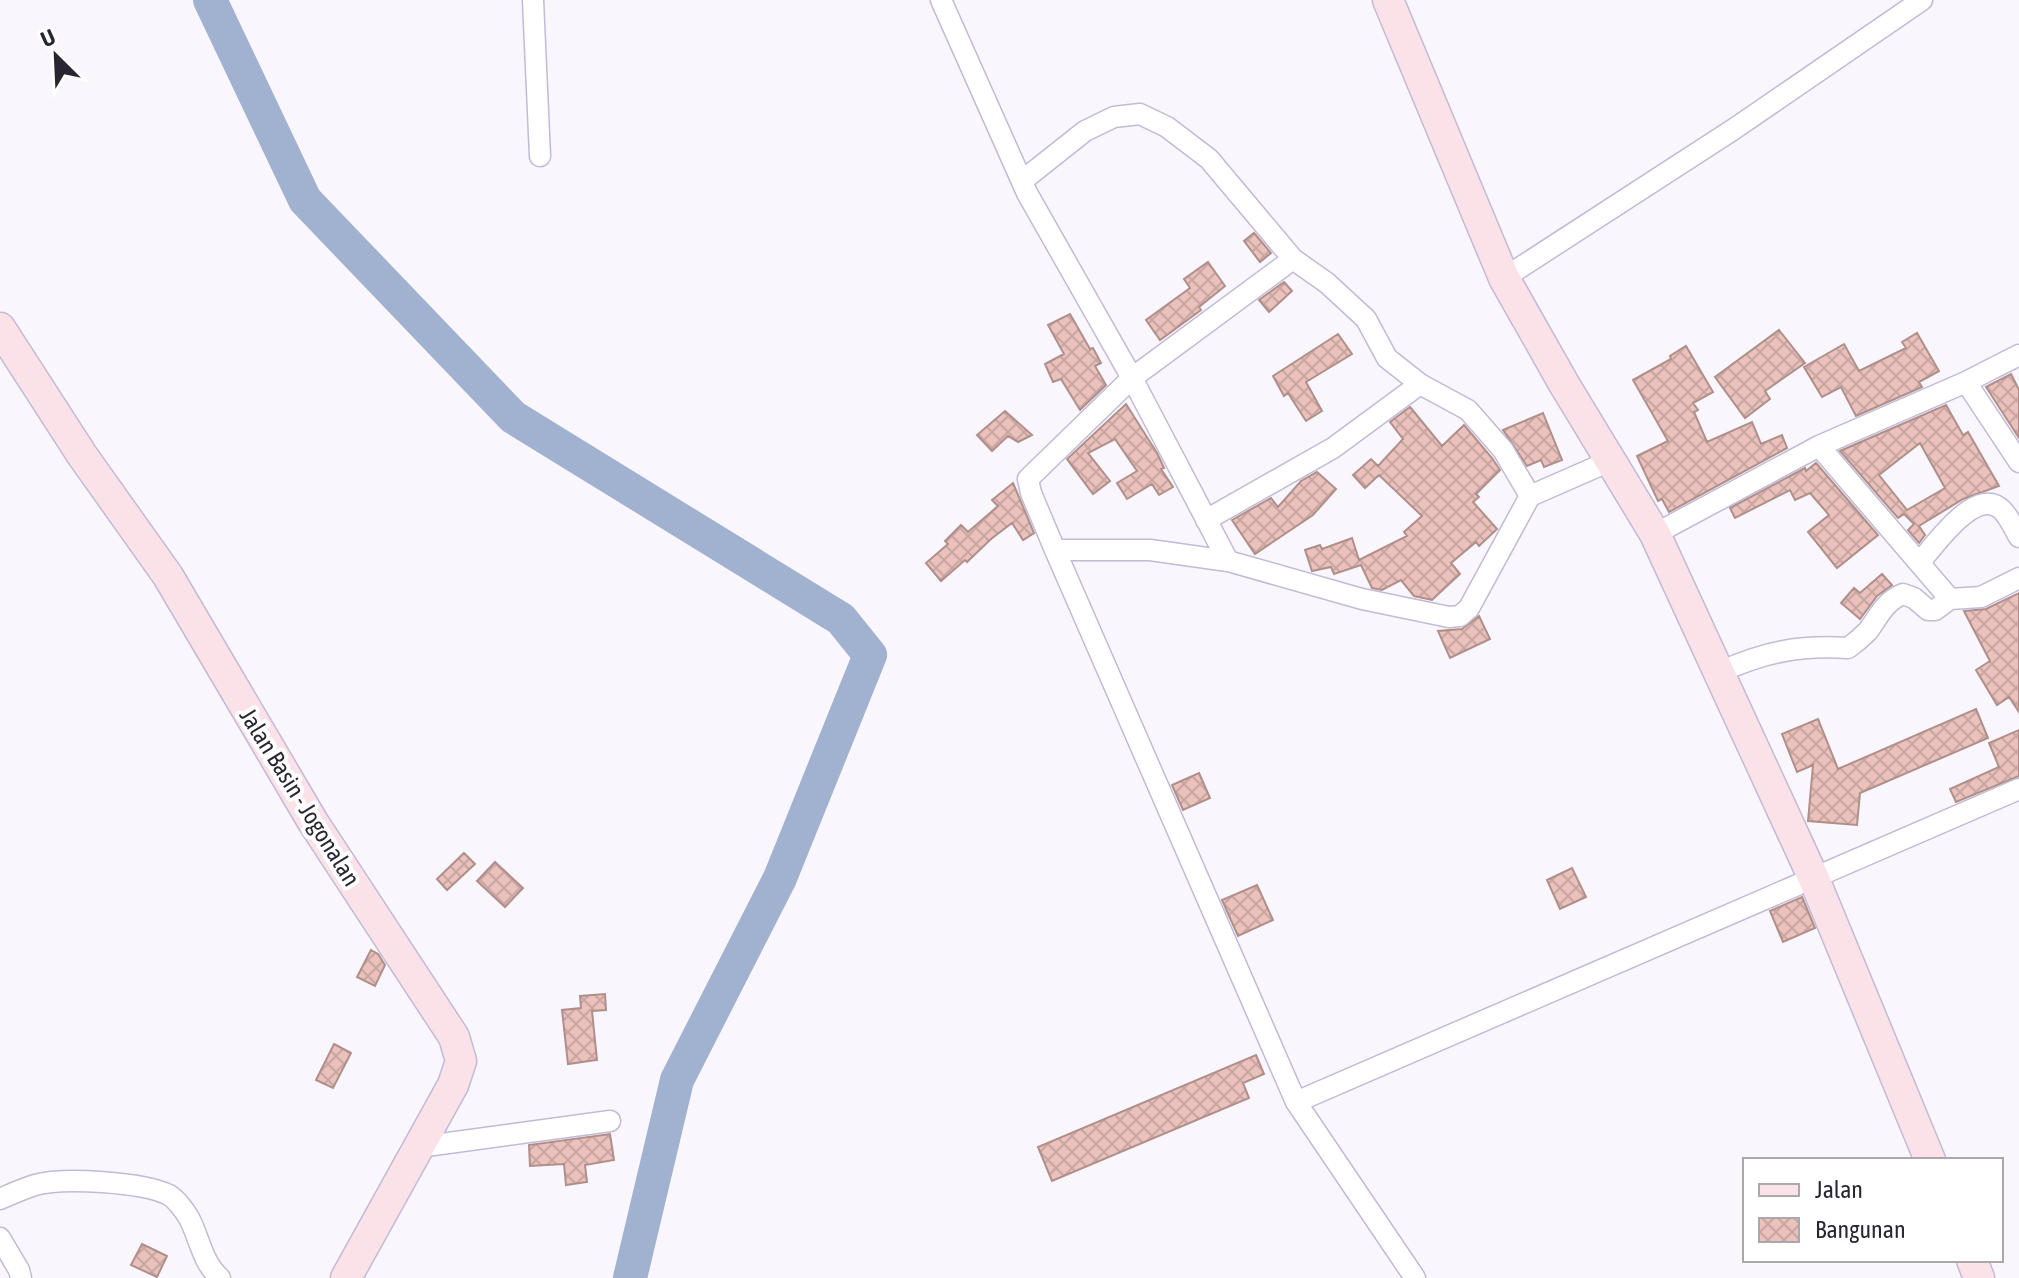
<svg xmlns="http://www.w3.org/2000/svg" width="2019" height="1278" font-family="'Asap Condensed',sans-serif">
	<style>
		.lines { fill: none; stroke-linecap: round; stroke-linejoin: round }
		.river { stroke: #a1b1d0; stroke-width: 34 }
		.building { fill: url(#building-cross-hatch); stroke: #b08f8b; stroke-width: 2; fill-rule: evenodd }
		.street-casing { stroke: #c2bad6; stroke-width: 23 }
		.secondary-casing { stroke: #c2bad6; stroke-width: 33 }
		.street { stroke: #fff; stroke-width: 20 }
		.secondary { stroke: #fbe1e8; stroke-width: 30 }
		.labels { text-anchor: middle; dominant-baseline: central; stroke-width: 8; stroke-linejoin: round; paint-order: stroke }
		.street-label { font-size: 24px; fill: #2a2631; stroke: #fff }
	</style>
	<defs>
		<pattern id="building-cross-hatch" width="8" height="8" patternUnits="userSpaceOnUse" patternTransform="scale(2)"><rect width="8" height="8" fill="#eac1bb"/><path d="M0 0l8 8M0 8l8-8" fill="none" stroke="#c9a6a1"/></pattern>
	</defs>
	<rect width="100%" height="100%" fill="#f9f7fd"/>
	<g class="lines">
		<path class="river" d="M 210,0 L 305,200 L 513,417 L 841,619 L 870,655 L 780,878 L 677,1080 L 630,1278"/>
	</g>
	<path class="building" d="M 1254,233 L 1271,253 L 1260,262 L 1244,241 Z
		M 1208,262 L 1225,286 L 1199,307 L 1201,310 L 1160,340 L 1146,320 L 1190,288 L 1184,279 Z
		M 1284,282 L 1292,291 L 1269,312 L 1259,300 Z
		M 1070,314 L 1090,349 L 1093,348 L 1101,363 L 1095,366 L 1106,385 L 1080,410 L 1061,379 L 1053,382 L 1045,364 L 1064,354 L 1048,325 Z
		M 1779,330 L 1805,363 L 1765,391 L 1770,399 L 1745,418 L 1715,377 Z
		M 1917,333 L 1939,371 L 1919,382 L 1922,387 L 1856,416 L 1841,387 L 1822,397 L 1804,367 L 1844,344 L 1859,371 L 1906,348 L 1902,342 Z
		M 1338,334 L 1352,354 L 1306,382 L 1322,411 L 1306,421 L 1288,393 L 1284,396 L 1273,376 Z
		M 1686,346 L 1713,392 L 1693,403 L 1698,410 L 1694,412 L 1707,442 L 1752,422 L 1761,444 L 1782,435 L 1787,448 L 1669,512 L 1662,499 L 1658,501 L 1637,456 L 1668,441 L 1633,380 L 1671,359 L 1670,356 Z
		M 2011,374 L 2019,390 L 2019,438 L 1986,387 Z
		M 1126,404 L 1157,453 L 1164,468 L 1161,469 L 1173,487 L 1159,495 L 1152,484 L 1127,499 L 1117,483 L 1137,471 L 1115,439 L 1088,453 L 1110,481 L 1093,494 L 1067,459 Z
		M 1946,405 L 1963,435 L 1968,432 L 1999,486 L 1963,499 L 1919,526 L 1925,535 L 1919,543 L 1908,530 L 1914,524 L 1904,514 L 1898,518 L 1840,451 ZM 1920,443 L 1945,488 L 1907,510 L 1879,475 Z
		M 1410,407 L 1442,446 L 1464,425 L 1492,458 L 1500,470 L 1476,494 L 1479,497 L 1473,502 L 1497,529 L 1479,546 L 1476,542 L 1451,563 L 1460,574 L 1432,600 L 1414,596 L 1401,580 L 1382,590 L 1372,588 L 1361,565 L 1334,574 L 1331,567 L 1312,571 L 1305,550 L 1320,545 L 1322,549 L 1352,538 L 1359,560 L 1407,536 L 1404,532 L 1422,516 L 1379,475 L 1365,488 L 1353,475 L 1371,459 L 1378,466 L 1403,439 L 1390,422 Z
		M 1005,411 L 1032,435 L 1018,442 L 1008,436 L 992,451 L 977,435 Z
		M 1543,413 L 1562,460 L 1544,467 L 1541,460 L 1527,466 L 1503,430 Z
		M 1816,463 L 1878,535 L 1837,568 L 1808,532 L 1829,515 L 1810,493 L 1795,500 L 1790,490 L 1735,518 L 1730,508 L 1805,468 L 1806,471 Z
		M 1317,472 L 1336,489 L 1313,515 L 1255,554 L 1232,520 L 1271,498 L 1278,507 L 1301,481 Z
		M 1013,483 L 1034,533 L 1023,540 L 1012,523 L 991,539 L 967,562 L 965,560 L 941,581 L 926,563 L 948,544 L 945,541 L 961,525 L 968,532 L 998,506 L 992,500 Z
		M 1882,574 L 1892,585 L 1877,596 L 1860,619 L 1841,603 L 1854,588 L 1860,593 Z
		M 2019,593 L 2019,712 L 2009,697 L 1997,705 L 1976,670 L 1990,661 L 1964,611 L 1986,609 Z
		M 1479,616 L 1490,639 L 1450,658 L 1438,631 L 1462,629 Z
		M 1976,709 L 1988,738 L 1860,793 L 1857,825 L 1808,821 L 1813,765 L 1797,772 L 1782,734 L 1818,719 L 1838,769 Z
		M 2019,730 L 2019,776 L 1956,802 L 1950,789 L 1999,767 L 1989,743 Z
		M 1199,773 L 1210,798 L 1183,810 L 1172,785 Z
		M 464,853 L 475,864 L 447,890 L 437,879 Z
		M 495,862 L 523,888 L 505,907 L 477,881 Z
		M 1572,868 L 1586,897 L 1560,909 L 1547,880 Z
		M 1257,885 L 1273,920 L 1238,936 L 1222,900 Z
		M 1802,897 L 1815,928 L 1783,942 L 1770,911 Z
		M 371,950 L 378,954 L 385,965 L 375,986 L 357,977 Z
		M 605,994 L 606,1010 L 592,1011 L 597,1060 L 568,1064 L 562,1010 L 581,1008 L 580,996 Z
		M 334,1044 L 351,1053 L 333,1088 L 316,1080 Z
		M 1256,1055 L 1264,1074 L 1243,1083 L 1249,1098 L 1052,1181 L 1038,1147 Z
		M 610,1134 L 614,1160 L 585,1165 L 587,1182 L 566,1185 L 564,1164 L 530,1166 L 529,1145 Z
		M 142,1244 L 167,1256 L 157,1277 L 131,1265 Z"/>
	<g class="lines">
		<defs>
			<path id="street" d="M 533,0 L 540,156
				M 941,0 L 1027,193 L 1132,378 L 1228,561
				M 1022,181 L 1085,131 L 1114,117 L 1140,114 L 1167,127 L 1209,159 L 1293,259 L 1327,283 L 1366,319 L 1387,358 L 1420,384 L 1468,410 L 1503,450 L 1530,496
				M 1293,259 L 1132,378 L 1028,479 L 1031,493 L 1055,550 L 1296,1102 L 1415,1278
				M 1504,278 L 1734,129 L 1922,0
				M 1966,382 L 2019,462
				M 1819,446 L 1950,599 L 1981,597 L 2019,578
				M 1206,520 L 1333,448 L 1420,384
				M 1655,534 L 1819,446 L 1966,382 L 2019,355
				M 1055,550 L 1150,550 L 1228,561 L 1362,599 L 1449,617 L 1460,616 L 1469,608 L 1530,496 L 1610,461
				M 1920,562 C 1934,546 1977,484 2002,510 C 2009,517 2014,528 2019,537
				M 1720,672 C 1765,652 1798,645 1848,648 C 1855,643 1862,637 1868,631 C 1879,616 1885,601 1903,594 L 1914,598 L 1928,610 L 1935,610 L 1950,599
				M 1296,1102 L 2019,789
				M 419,1147 L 610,1121
				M 0,1199 C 11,1194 23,1189 35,1185 C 63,1177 143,1182 169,1195 C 176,1199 185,1211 189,1218 C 200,1239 202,1262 220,1278
				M 0,1238 L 19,1270 L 21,1278"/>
			<path id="secondary" d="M 1388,0 L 1504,278 L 1564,384 L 1655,534 L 1814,879 L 1930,1160
				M 0,328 L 82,455 L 168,576 L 313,822 L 454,1037 L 461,1061 L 453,1085 L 346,1278
				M 1972,1260 L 1979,1278"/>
		</defs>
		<use href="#street" class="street-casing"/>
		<use href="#secondary" class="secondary-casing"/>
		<use href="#street" class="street"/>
		<use href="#secondary" class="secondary"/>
	</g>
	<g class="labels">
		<g class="street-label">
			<text transform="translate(300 797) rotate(58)">Jalan Basin - Jogonalan</text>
		</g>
	</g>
	<rect x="1743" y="1158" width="260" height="104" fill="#ffffff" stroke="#aaa8ad" stroke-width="2"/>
	<rect x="1759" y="1184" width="40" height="12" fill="#fbe1e8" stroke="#aaa8ad" stroke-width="2"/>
	<text x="1815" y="1198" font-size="24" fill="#2a2631">Jalan</text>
	<rect x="1759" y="1218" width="40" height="24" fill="url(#building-cross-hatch)" stroke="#aaa8ad" stroke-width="2"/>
	<text x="1815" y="1238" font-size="24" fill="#2a2631">Bangunan</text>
	<g transform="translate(56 56) rotate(336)" stroke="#ffffff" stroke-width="6" paint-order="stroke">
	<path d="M0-6L14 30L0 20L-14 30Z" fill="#2a2631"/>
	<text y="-12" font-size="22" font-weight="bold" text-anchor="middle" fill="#2a2631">U</text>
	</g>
</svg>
